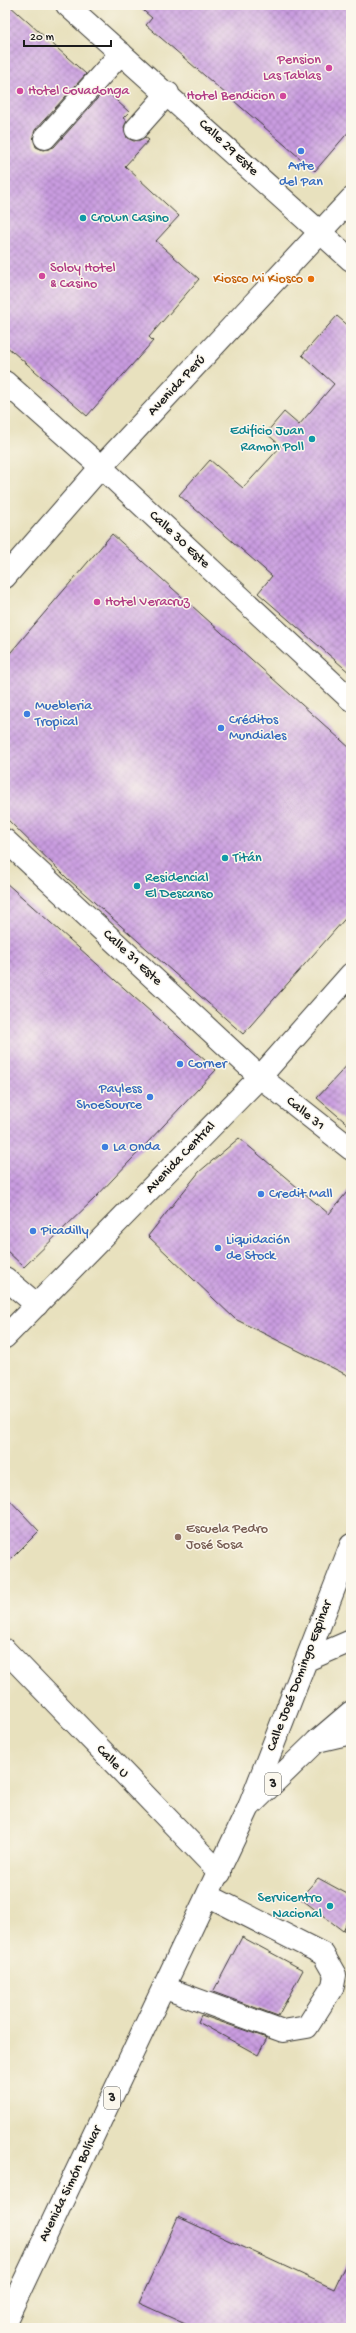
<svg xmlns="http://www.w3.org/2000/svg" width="356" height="2333" font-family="'Gochi Hand',sans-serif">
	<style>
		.building { fill: url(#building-cross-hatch) }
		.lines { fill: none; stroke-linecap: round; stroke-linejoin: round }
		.minor-casing { stroke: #3b3a34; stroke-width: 24 }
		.major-casing { stroke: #3b3a34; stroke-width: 24 }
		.minor { stroke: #fff; stroke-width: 22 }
		.major { stroke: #fff; stroke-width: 22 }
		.hotel-dot { fill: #d1479c; stroke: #fbf7ec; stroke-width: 1.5 }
		.shop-dot { fill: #3f7fe0; stroke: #fbf7ec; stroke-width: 1.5 }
		.culture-dot { fill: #0f9aa8; stroke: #fbf7ec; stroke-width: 1.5 }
		.food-dot { fill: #e8710a; stroke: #fbf7ec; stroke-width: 1.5 }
		.education-dot { fill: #8d6e63; stroke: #fbf7ec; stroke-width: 1.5 }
		.labels { text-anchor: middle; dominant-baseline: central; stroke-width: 3; stroke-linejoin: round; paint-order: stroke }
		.shield { fill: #fbf7ec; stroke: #5f5e5a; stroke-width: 1 }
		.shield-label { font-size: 13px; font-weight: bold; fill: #1c1c1c }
		.hotel-label { font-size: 14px; fill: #b23c85; stroke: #fbf7ec; text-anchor: start }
		.street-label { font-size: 14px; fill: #1c1c1c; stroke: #fbf7ec }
		.shop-label { font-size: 14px; fill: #366cbe; stroke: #fbf7ec; text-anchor: start }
		.culture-label { font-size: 14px; fill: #0d838f; stroke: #fbf7ec; text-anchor: start }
		.food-label { font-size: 14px; fill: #c56008; stroke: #fbf7ec; text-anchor: end }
		.education-label { font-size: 14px; fill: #785e54; stroke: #fbf7ec; text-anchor: start }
	</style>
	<defs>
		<pattern id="building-cross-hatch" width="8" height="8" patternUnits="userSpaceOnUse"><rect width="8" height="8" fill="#c99ce0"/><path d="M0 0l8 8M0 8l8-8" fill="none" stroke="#a27eb5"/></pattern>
	</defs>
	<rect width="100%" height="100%" fill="#fbf7ec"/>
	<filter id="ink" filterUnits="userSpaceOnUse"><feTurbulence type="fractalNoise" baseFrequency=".025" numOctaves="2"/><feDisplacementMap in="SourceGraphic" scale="8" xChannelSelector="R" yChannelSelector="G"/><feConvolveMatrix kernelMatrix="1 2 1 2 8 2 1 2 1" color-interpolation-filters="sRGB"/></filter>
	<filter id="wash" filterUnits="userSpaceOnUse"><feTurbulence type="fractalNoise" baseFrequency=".012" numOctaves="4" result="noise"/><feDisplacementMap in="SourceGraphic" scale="16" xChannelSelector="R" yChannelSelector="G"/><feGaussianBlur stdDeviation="0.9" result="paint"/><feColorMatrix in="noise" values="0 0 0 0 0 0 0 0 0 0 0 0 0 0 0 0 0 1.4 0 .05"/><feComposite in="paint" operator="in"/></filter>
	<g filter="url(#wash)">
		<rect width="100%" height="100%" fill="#e8e1be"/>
		<g id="blocks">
			<path class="building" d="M 5,5 L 9,5 L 86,74 L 35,130 L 33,136 L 36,147 L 43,150 L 54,147 L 105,90 L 129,112 L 123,118 L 127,121 L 124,127 L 127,138 L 134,141 L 145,137 L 149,140 L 125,166 L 179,216 L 156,241 L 199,279 L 149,337 L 153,341 L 87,416 L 5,345 Z
				M 137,5 L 351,5 L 351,129 L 315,171 L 146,25 L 152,18 Z
				M 337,316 L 351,328 L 351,674 L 258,593 L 272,576 L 179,495 L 210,460 L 243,488 L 281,446 L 266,433 L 284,412 L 299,425 L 334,384 L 302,355 Z
				M 112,534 L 351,749 L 351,912 L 243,1034 L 68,879 L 5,817 L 5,659 Z
				M 5,882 L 216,1070 L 96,1197 L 24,1267 L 5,1249 Z
				M 351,1061 L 351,1127 L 317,1098 Z
				M 239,1138 L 329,1214 L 351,1187 L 351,1377 L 235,1319 L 148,1236 L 199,1172 Z
				M 5,1495 L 39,1531 L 5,1565 Z
				M 318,1878 L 351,1896 L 351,1913 L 343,1931 L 300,1898 Z
				M 242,1937 L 303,1970 L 278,2016 L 213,1992 Z
				M 201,2015 L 267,2038 L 258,2055 L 198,2022 Z
				M 178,2217 L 334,2289 L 351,2253 L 351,2328 L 194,2328 L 139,2303 Z"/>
		</g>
	</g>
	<g filter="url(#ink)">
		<use href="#blocks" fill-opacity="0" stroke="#3b3a34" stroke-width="1"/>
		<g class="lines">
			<defs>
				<path id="minor" d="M 67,5 L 351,260
					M 136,129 L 168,93
					M 45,138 L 121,53
					M 5,382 L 101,467 L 351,700
					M 5,840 L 260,1077 L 351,1149
					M 5,1278 L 37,1305
					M 5,1650 L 220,1873
					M 307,1660 L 351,1641
					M 317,1741 L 351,1733
					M 249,1807 L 351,1545
					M 165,1988 L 283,2031 L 307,2027 L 333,1986 L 335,1975 L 323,1954 L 209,1896"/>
				<path id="major" d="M 5,577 L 101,467 L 351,199
					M 5,1337 L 260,1077 L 351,974
					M 5,2322 L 249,1807 L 317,1741 L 351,1712"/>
			</defs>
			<use href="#minor" class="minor-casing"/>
			<use href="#major" class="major-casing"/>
			<use href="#minor" class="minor"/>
			<use href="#major" class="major"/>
		</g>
	</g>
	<g class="hotel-dot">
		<circle cx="329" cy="68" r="4"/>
		<circle cx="20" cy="91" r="4"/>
		<circle cx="283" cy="96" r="4"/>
		<circle cx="42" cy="276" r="4"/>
		<circle cx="97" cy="602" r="4"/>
	</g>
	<g class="shop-dot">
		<circle cx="301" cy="151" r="4"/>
		<circle cx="27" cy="714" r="4"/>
		<circle cx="221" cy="728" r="4"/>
		<circle cx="180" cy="1064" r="4"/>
		<circle cx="150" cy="1097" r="4"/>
		<circle cx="105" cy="1147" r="4"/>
		<circle cx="261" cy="1194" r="4"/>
		<circle cx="33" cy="1231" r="4"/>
		<circle cx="218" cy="1248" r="4"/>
	</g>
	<g class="culture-dot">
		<circle cx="83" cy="218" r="4"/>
		<circle cx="312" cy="439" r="4"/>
		<circle cx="225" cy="858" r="4"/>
		<circle cx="137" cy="886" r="4"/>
		<circle cx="330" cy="1906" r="4"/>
	</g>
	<circle class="food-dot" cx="311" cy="279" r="4"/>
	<circle class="education-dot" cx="178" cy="1537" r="4"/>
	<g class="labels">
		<g class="shield">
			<rect x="265" y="1773" width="16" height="22" rx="3"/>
			<rect x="104" y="2087" width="16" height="22" rx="3"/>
		</g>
		<g class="shield-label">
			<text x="273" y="1784">3</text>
			<text x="112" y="2098">3</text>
		</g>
		<g class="hotel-label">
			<text x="321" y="60" text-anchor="end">Pension<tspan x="321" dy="16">Las Tablas</tspan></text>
			<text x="28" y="91">Hotel Covadonga</text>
			<text x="275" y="96" text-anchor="end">Hotel Bendicion</text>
			<text x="50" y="268">Soloy Hotel<tspan x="50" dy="16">&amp; Casino</tspan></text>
			<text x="105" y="602">Hotel Veracruz</text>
		</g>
		<g class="street-label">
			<text transform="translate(228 148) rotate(43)">Calle 29 Este</text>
			<text transform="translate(177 386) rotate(-47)">Avenida Perú</text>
			<text transform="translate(179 540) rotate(43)">Calle 30 Este</text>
			<text transform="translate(132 958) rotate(43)">Calle 31 Este</text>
			<text transform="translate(305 1114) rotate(39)">Calle 31</text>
			<text transform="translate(181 1158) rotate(-46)">Avenida Central</text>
			<text transform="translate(300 1676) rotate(-69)">Calle José Domingo Espinar</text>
			<text transform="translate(112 1762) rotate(46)">Calle U</text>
			<text transform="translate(71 2184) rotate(-64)">Avenida Simón Bolívar</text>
		</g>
		<g class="shop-label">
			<text x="301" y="166" text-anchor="middle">Arte<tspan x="301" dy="16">del Pan</tspan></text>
			<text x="35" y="706">Muebleria<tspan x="35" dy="16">Tropical</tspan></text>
			<text x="229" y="720">Créditos<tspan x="229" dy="16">Mundiales</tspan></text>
			<text x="188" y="1064">Corner</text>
			<text x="142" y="1089" text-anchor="end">Payless<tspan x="142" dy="16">ShoeSource</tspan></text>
			<text x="113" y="1147">La Onda</text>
			<text x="269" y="1194">Credit Mall</text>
			<text x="41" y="1231">Picadilly</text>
			<text x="226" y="1240">Liquidación<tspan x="226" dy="16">de Stock</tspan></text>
		</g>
		<g class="culture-label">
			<text x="91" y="218">Crown Casino</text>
			<text x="304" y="431" text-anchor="end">Edificio Juan<tspan x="304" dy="16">Ramon Poll</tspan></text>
			<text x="233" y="858">Titán</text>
			<text x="145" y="878">Residencial<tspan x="145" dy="16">El Descanso</tspan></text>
			<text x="322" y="1898" text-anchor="end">Servicentro<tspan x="322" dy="16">Nacional</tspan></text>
		</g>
		<g class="food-label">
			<text x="303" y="279">Kiosco Mi Kiosco</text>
		</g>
		<g class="education-label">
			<text x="186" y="1529">Escuela Pedro<tspan x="186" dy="16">José Sosa</tspan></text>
		</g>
	</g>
	<rect width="356" height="2333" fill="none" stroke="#fbf7ec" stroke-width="20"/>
	<path d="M24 40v6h87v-6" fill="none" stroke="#1c1c1c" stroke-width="2"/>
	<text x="30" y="40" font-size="12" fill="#1c1c1c" stroke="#fbf7ec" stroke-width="3" paint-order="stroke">20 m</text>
</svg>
